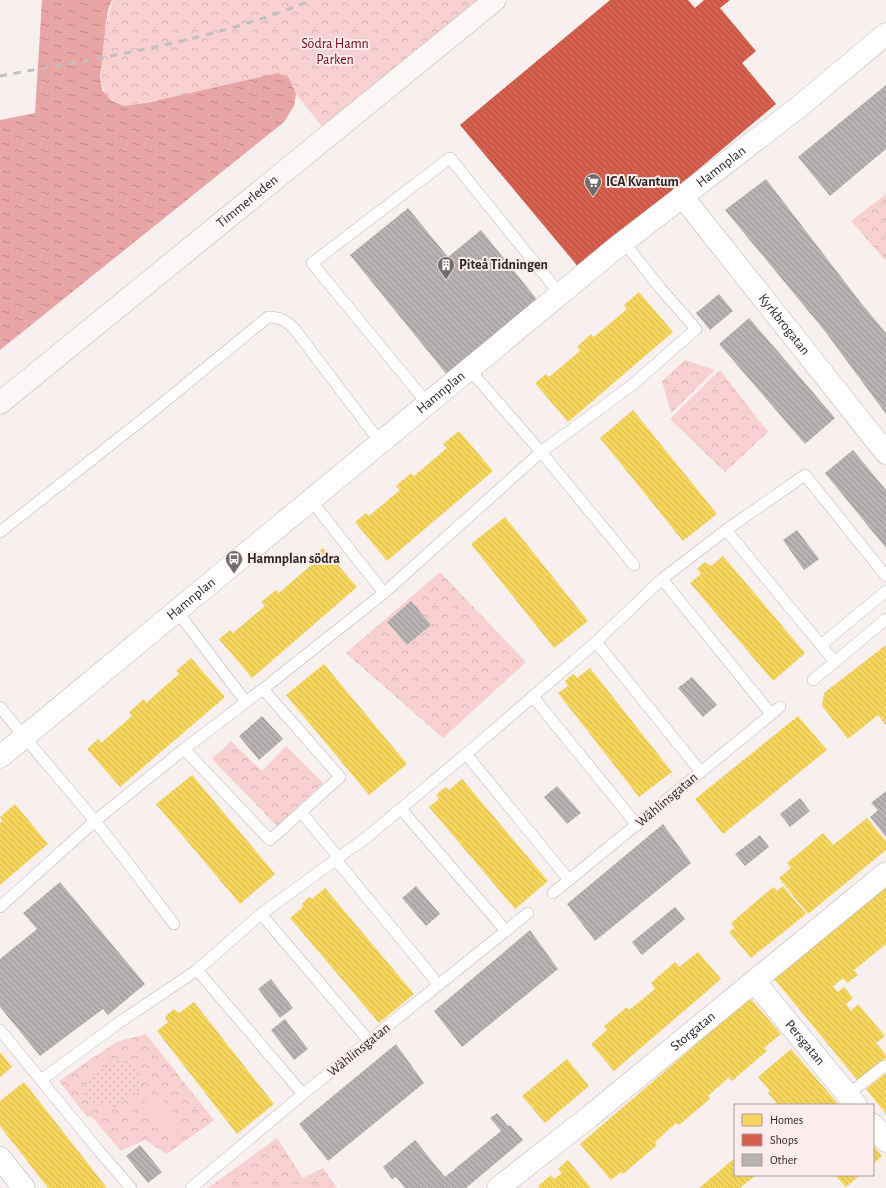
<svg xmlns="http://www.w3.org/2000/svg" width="886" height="1188" font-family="'Alegreya Sans',sans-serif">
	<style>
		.forest { fill: url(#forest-crowns) }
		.garden { fill: url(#garden-dots) }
		.pitch { fill: #f7d0cf }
		.water { fill: url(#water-ripples) }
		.homes { fill: url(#homes-back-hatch) }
		.shops { fill: url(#shops-back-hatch) }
		.building { fill: url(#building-back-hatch) }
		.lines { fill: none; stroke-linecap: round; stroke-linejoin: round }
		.service-casing { stroke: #bcb6b5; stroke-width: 12 }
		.minor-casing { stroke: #bcb6b5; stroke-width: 23 }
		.secondary-casing { stroke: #bcb6b5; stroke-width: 23 }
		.service { stroke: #fefdfd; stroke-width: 11 }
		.minor { stroke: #fefdfd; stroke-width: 22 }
		.secondary { stroke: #fbf7f7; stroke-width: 22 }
		.rail { stroke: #c2c0bf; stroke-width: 3; stroke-dasharray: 7 7; stroke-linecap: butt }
		.labels { text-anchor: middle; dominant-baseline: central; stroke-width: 4; stroke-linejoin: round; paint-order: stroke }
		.park-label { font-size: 14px; fill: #77031c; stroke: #fceceb }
		.street-label { font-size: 14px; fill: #2b2525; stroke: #fceceb }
		.poi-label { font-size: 14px; font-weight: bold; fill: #2b2525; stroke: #fceceb; text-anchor: start }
	</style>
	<defs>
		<pattern id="forest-crowns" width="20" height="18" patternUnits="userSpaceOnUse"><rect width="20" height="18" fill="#f7d0cf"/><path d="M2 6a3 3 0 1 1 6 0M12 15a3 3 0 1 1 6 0" fill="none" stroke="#d4b2b2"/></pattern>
		<pattern id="garden-dots" width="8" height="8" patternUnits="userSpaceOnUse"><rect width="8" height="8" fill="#f7d0cf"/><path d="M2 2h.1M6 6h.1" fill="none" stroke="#d4b2b2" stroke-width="1.8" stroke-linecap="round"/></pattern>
		<pattern id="water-ripples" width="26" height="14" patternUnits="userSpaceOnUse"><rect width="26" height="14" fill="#e8a5a6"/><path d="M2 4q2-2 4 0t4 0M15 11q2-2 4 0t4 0" fill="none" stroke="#bc8687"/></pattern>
		<pattern id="homes-back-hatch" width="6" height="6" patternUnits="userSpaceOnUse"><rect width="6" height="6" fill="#f6d55c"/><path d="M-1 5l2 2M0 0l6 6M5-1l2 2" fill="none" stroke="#d3b750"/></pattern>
		<pattern id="shops-back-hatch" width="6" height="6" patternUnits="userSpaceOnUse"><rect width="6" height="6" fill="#d6604d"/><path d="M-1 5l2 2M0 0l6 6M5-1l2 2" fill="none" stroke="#ae4f40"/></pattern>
		<pattern id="building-back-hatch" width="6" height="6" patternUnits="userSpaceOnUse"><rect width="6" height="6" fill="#b8b2b2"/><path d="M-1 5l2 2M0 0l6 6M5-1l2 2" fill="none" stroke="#969191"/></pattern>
	</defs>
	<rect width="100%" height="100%" fill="#f8f0ef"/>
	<path class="forest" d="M 113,0 L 479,0 L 324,129 L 296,94 L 289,78 L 124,106 C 119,103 109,99 106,94 C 93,75 106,21 113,0 Z
		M 886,194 L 886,261 L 851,221 Z
		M 685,360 L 715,370 L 671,413 L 662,381 Z
		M 720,370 L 768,432 L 725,472 L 670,419 Z
		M 440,572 L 526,662 L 443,738 L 346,653 Z
		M 231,741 L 262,771 L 286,746 L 323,783 L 277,826 L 212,759 Z
		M 146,1034 L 214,1120 L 167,1154 L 145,1140 L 121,1151 L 91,1116 L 87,1117 L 59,1081 L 116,1042 Z
		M 277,1138 L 303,1178 L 323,1168 L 337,1188 L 208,1188 Z"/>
	<path class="garden" d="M 129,1059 L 140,1076 L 142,1089 L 113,1108 L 104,1105 L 95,1106 L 83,1096 L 88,1079 L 108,1062 Z"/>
	<path class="pitch" d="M 156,1092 L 183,1125 L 168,1137 L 142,1104 Z"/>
	<path class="water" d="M 42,0 L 112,0 L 108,10 L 106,22 L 100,76 L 102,90 L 111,100 L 124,106 L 151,102 L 278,73 L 289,78 L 296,94 L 294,106 L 284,122 L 0,350 L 0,120 L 35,113 Z"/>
	<path class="homes" d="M 639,292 L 673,332 L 568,422 L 535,383 L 546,374 L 549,377 L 580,351 L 577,347 L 591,334 L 594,337 L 627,309 L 624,305 Z
		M 633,410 L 717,514 L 683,541 L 600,438 Z
		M 459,431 L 493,471 L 387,561 L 355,522 L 366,513 L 369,516 L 400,490 L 396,486 L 411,473 L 414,476 L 447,448 L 443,444 Z
		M 505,517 L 588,621 L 554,648 L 471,544 Z
		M 323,548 L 357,587 L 252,678 L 219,639 L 230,630 L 233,633 L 265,606 L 261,602 L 276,590 L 279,593 L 311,565 L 308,561 Z
		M 723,556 L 805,653 L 773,681 L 690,583 L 701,574 L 697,569 L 705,562 L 711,566 Z
		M 886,645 L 886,725 L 878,715 L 848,739 L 822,706 L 824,693 Z
		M 191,658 L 225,697 L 120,787 L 87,749 L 98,739 L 101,743 L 132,716 L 129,712 L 144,699 L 146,703 L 179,674 L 176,671 Z
		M 324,664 L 407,764 L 369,795 L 286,695 Z
		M 590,668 L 672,772 L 639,797 L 558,693 L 568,686 L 565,681 L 573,674 L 577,678 Z
		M 798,716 L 827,750 L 723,834 L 695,799 Z
		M 192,775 L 275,874 L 240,904 L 156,804 Z
		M 462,779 L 548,881 L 515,909 L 429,807 L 439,799 L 436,795 L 445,787 L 449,790 Z
		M 15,804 L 48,844 L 0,885 L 0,823 L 2,821 L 0,817 Z
		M 867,818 L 886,841 L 886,850 L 808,914 L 779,878 L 791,868 L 787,863 L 823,833 L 833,845 Z
		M 886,883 L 886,944 L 854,970 L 858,975 L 847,983 L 843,978 L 833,987 L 838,992 L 844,987 L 853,998 L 846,1004 L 851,1011 L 858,1004 L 885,1036 L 876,1043 L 886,1055 L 886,1058 L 858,1081 L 772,976 Z
		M 783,886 L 806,914 L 751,958 L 729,932 L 735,928 L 731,923 L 773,887 L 777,891 Z
		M 325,888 L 414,994 L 379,1023 L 290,918 L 303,907 L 302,904 L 309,897 L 312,899 Z
		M 698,952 L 721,979 L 614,1071 L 591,1044 L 607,1030 L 604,1026 L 627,1007 L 629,1010 L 655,989 L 651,983 L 675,962 L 679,967 Z
		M 750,998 L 781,1034 L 764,1048 L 767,1051 L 732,1081 L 729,1077 L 708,1096 L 710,1099 L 679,1125 L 676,1123 L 655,1142 L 657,1145 L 623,1174 L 621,1172 L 611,1180 L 580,1144 Z
		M 194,1002 L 274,1104 L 237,1134 L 157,1031 L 168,1022 L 165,1017 L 174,1009 L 179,1013 Z
		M 791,1049 L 839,1105 L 778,1105 L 768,1093 L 770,1091 L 758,1077 Z
		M 0,1052 L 12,1067 L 0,1077 Z
		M 567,1059 L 589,1086 L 545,1123 L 522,1096 Z
		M 886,1073 L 886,1114 L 866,1089 Z
		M 24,1082 L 107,1188 L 48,1188 L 0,1126 L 0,1101 Z
		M 873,1145 L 882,1156 L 873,1164 Z
		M 735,1158 L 735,1175 L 756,1175 L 740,1188 L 699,1188 Z
		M 568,1160 L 591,1188 L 540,1188 L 538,1186 L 551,1175 L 554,1179 L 562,1173 L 558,1169 Z
		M 835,1175 L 860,1175 L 846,1187 Z"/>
	<path class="shops" d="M 610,0 L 688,0 L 695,8 L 704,0 L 730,0 L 720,8 L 756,51 L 742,63 L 776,104 L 580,269 L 460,125 Z"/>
	<path class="building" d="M 886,85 L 886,149 L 830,196 L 798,157 Z
		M 766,179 L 861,303 L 886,333 L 886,414 L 824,330 L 725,210 Z
		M 408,208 L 448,257 L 481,230 L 539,302 L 448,376 L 350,255 Z
		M 719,294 L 733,311 L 710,330 L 696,313 Z
		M 749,318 L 835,418 L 805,444 L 719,344 Z
		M 853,450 L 886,490 L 886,548 L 825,473 Z
		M 797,530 L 819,559 L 804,570 L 783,540 Z
		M 411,601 L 431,625 L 407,645 L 387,622 Z
		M 692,677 L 717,705 L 703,717 L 678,688 Z
		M 262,716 L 283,739 L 259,760 L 239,736 Z
		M 557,786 L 581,813 L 567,824 L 544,797 Z
		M 886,791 L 886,837 L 870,817 L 878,810 L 871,803 Z
		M 800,798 L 810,811 L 790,827 L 780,814 Z
		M 663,824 L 691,863 L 595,941 L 567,904 Z
		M 760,835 L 769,847 L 745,866 L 735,854 Z
		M 60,882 L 145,984 L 108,1015 L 103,1009 L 40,1056 L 0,1007 L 0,959 L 37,929 L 23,913 Z
		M 416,886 L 440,914 L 426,926 L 402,898 Z
		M 675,907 L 685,919 L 642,955 L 632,942 Z
		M 530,930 L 558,969 L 462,1047 L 434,1011 Z
		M 271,979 L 293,1008 L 280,1018 L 258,989 Z
		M 285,1019 L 308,1049 L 294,1060 L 271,1030 Z
		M 396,1044 L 424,1083 L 328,1161 L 299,1124 Z
		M 497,1113 L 508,1126 L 510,1125 L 523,1140 L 466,1188 L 405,1188 L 396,1177 L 392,1179 L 383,1167 L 415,1140 L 445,1177 L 501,1131 L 490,1118 Z
		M 140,1145 L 162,1172 L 148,1183 L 126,1156 Z"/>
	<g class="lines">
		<defs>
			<path id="service" d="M 469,369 L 541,452 L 634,565
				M 427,403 L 312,263 L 450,158 L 560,294
				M 310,499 L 384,593
				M 726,530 L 821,645 L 886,591
				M 0,532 L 152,412 L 268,317 C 279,317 284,320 293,327 L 380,442
				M 662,579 L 771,714
				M 176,610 L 246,702
				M 596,642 L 701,772
				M 821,645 L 835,662
				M 813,680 L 886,619
				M 263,689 L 384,593 L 541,452 L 632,385 L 696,329 L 661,289 L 624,242
				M 533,697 L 637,825
				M 0,707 C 30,745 63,782 94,820 C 122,854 147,889 174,924
				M 466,754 L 569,880
				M 401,809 L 506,931
				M 301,812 L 339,858
				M 336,860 L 439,985
				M 553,893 L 780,707
				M 0,907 L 95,821 L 184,749 L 270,840 L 340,777 L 263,689 L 184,749
				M 261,914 L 369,1041
				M 197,970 L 303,1094
				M 0,1030 L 99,1151 L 131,1188
				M 41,1080 L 117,1024 L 197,970 L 261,914 L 367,837 L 479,743 L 596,642 L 662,579 L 726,530 L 805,475 L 886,576
				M 847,1095 L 884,1066
				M 191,1188 L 303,1094 L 528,913"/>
			<g id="minor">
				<path id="s1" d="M 682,196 L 886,453"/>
				<path id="s2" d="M 0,757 L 617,247 L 800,106 L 886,34"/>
				<path id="s3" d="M 754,981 L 856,1105"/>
				<path d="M 873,1125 L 886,1141"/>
				<path d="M 0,1158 L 24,1188"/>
				<path id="s4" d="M 498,1188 L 589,1117 L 886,873"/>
			</g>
			<g id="secondary">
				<path id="s5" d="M 0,403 L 495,0"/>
			</g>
		</defs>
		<use href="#service" class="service-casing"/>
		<use href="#minor" class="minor-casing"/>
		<use href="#secondary" class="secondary-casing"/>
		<use href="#service" class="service"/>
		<use href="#minor" class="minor"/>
		<use href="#secondary" class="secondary"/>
		<path class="rail" d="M 0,76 C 105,57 213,41 312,0"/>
	</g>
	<defs>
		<symbol id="supermarket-pin" viewBox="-11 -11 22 30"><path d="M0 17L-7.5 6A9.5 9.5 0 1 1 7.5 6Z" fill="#736c6c" stroke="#fceceb"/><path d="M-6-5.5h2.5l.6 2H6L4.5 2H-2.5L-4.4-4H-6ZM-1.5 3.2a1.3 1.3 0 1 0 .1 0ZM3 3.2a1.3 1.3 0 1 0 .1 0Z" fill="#fff"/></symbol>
		<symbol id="building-pin" viewBox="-11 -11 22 30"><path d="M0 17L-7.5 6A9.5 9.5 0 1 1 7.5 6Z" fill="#736c6c" stroke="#fceceb"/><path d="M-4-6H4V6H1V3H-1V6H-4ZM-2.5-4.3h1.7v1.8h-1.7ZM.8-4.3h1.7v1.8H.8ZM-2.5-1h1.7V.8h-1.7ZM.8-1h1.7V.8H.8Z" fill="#fff"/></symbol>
		<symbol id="bus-pin" viewBox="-11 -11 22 30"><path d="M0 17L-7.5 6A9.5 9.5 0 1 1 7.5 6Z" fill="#736c6c" stroke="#fceceb"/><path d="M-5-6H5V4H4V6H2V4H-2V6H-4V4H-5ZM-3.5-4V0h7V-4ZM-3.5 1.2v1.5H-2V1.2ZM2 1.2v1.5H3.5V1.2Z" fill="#fff"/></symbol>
	</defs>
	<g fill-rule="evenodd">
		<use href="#supermarket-pin" x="583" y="172" width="20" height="27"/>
		<use href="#building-pin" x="436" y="255" width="20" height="27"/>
		<use href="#bus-pin" x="224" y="549" width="20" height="27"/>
	</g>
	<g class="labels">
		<g class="park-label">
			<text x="335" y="44">Södra Hamn<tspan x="335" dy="16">Parken</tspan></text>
		</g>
		<g class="street-label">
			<text stroke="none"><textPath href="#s2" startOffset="932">Hamnplan</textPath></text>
			<text stroke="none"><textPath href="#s5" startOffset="319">Timmerleden</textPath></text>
			<text stroke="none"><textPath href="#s1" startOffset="164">Kyrkbrogatan</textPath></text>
			<text stroke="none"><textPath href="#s2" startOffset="572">Hamnplan</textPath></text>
			<text stroke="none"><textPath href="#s2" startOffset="248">Hamnplan</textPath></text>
			<text transform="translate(667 800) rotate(-40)">Wåhlinsgatan</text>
			<text stroke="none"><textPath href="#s4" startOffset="250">Storgatan</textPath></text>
			<text stroke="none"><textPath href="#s3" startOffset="80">Persgatan</textPath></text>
			<text transform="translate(359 1050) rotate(-39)">Wåhlinsgatan</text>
		</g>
		<g class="poi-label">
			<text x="606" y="182">ICA Kvantum</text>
			<text x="459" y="265">Piteå Tidningen</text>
			<text x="247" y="559">Hamnplan södra</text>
		</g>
	</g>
	<rect x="734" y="1104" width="140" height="72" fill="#fceceb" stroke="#a89c9c"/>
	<rect x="742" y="1114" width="20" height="12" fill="#f6d55c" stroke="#a89c9c"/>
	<text x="770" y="1124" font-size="12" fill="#2b2525">Homes</text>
	<rect x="742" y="1134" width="20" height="12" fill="#d6604d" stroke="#a89c9c"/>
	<text x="770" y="1144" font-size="12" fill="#2b2525">Shops</text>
	<rect x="742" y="1154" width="20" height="12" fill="#b8b2b2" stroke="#a89c9c"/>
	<text x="770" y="1164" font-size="12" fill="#2b2525">Other</text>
</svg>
